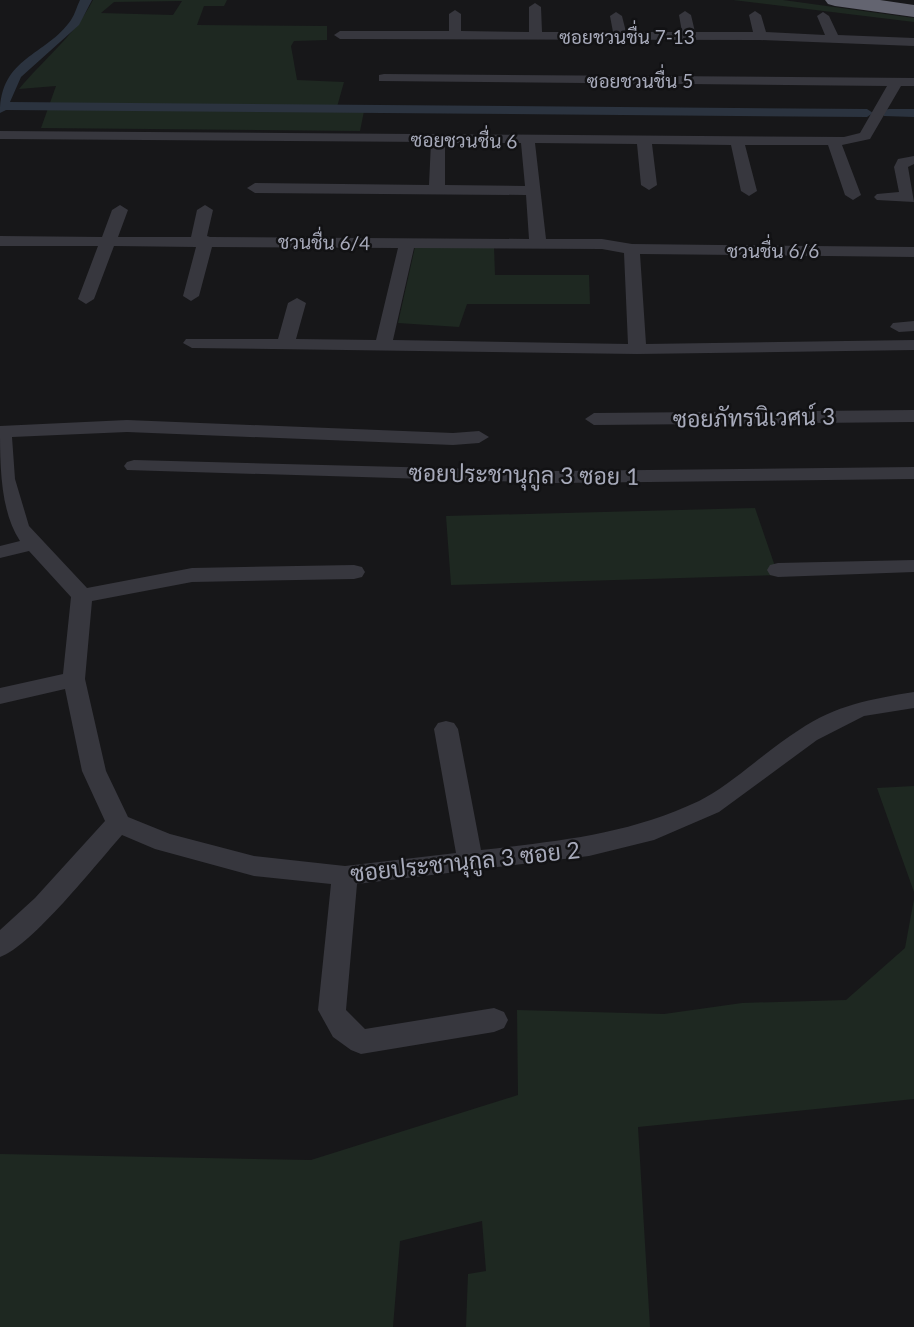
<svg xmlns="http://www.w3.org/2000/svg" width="914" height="1327" font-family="Lato,Sarabun,sans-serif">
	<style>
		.green { fill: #1e2821; fill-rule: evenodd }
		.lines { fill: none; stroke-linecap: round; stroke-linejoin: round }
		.canal { fill: #2b333f; fill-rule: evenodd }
		.street { fill: #37373e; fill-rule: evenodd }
		.highway { fill: #636470; fill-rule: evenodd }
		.labels { text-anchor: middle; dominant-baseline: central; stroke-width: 5; stroke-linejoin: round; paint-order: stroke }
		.far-street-label { font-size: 19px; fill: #a7aaba; stroke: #121214 }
		.street-label { font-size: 23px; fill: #a7aaba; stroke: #121214 }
	</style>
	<rect width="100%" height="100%" fill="#171719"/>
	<path class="green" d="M 93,0 L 227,0 L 224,6 L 204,6 L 197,25 L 327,26 L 327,40 L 294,41 L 291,46 L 297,80 L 344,82 L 337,107 L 365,106 L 360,131 L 41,128 L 56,86 L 19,89 C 44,59 76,34 93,0 ZM 182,1 L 173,15 L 101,13 L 114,2 Z
		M 733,0 L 783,0 L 914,18 L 914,22 Z
		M 415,247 L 494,247 L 495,275 L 589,275 L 590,304 L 467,304 L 459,327 L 398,323 Z
		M 755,508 L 778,575 L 451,585 L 446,516 Z
		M 914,786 L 914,892 L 877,788 Z
		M 914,899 L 914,1099 L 638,1127 L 650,1327 L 466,1327 L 468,1274 L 486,1271 L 482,1221 L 400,1241 L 393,1327 L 0,1327 L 0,1154 L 311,1160 L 518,1095 L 517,1010 L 664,1014 L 742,1003 L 846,1000 L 905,948 Z"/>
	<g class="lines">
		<path class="canal" d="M 80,0 L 92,0 L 79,25 L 21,77 L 10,102 L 867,109 L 873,113 L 867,117 L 6,110 L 0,113 C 0,57 46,56 71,20 C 75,14 77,6 80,0 Z
			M 889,109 L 914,109 L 914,117 L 884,116 L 884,110 Z"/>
		<path class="street" d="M 535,3 L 541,7 L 542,32 L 613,32 L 610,16 L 616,12 L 622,16 L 626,32 L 682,32 L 679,15 L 685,11 L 691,15 L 695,32 L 753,32 L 749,15 L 755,11 L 761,15 L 766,32 L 825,35 L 817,16 L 823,12 L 829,16 L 838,35 L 914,38 L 914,46 L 760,40 L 340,39 L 334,35 L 340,31 L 449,31 L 449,14 L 455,10 L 461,14 L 461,31 L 529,32 L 529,7 Z
			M 384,74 L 914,78 L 914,86 L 901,86 L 870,139 L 842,145 L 861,195 L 853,200 L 845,195 L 828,145 L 745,145 L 757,191 L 749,196 L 741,191 L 731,145 L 652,144 L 657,185 L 649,190 L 641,185 L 637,144 L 535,143 L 546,239 L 602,239 L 632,244 L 914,247 L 914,257 L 640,254 L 646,344 L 914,340 L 914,350 L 637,354 L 192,348 L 183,343 L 186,339 L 278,339 L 288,303 L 297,298 L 306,303 L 296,339 L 376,340 L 398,248 L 212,247 L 199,296 L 191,301 L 183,296 L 196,247 L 114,246 L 94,299 L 86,304 L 78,299 L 98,246 L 0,246 L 0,236 L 102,237 L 112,210 L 120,205 L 128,210 L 118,237 L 191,237 L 197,210 L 205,205 L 213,210 L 207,236 L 210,237 L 529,239 L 526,195 L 255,193 L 247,188 L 255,183 L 429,185 L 431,142 L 0,139 L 0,131 L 844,137 L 860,133 L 887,86 L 379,81 L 379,75 ZM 445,143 L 521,143 L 525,186 L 445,185 ZM 414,248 L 602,249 L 624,253 L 628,344 L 393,340 Z
			M 914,156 L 914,164 L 908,167 L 914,202 L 877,200 L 874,197 L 877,194 L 899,192 L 894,167 L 898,159 Z
			M 914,321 L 914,331 L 899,332 L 890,327 L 893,323 Z
			M 914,410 L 914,422 L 594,425 L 585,419 L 594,413 Z
			M 127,420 L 453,433 L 479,431 L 489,437 L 479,443 L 453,445 L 127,432 L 12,437 L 15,479 L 29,526 L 87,588 L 192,568 L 354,565 L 362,567 L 365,572 L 362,577 L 354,579 L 192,582 L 92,601 L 85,679 L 106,771 L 128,817 L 170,834 L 254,856 L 345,866 L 456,853 L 434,729 L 438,723 L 446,721 L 454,723 L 458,729 L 481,850 C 558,841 627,835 699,801 C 731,785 767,750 799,730 C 836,705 871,699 914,692 L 914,708 L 864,716 L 817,740 L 719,812 L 654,840 L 589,856 L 357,884 L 346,1010 L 365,1029 L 494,1008 L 504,1012 L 508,1020 L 504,1028 L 494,1032 L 361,1054 L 351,1050 L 333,1037 L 318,1010 L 331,884 L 254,876 L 155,849 L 122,835 C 98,862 31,947 0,957 L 0,930 L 35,898 L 105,821 L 82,771 L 65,689 L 0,704 L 0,688 L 63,674 L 71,597 L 29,551 L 0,558 L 0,546 L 20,541 C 0,511 0,464 0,426 Z
			M 134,460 L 556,471 L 914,467 L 914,479 L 556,483 L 127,470 L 124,466 L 127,462 Z
			M 914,560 L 914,572 L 778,577 L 770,575 L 767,570 L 770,565 L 778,563 Z"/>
		<path class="highway" d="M 825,0 L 880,0 L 914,5 L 914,17 L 835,6 L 828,4 Z"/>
	</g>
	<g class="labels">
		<g class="far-street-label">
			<text x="627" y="36">ซอยชวนชื่น 7-13</text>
			<text x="640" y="80">ซอยชวนชื่น 5</text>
			<text transform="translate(464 140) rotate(1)">ซอยชวนชื่น 6</text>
			<text transform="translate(324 242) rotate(1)">ชวนชื่น 6/4</text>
			<text x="773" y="250">ชวนชื่น 6/6</text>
		</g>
		<g class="street-label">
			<text transform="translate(754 417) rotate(-1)">ซอยภัทรนิเวศน์ 3</text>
			<text transform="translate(524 474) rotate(1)">ซอยประชานุกูล 3 ซอย 1</text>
			<text transform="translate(465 861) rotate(-6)">ซอยประชานุกูล 3 ซอย 2</text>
		</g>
	</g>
</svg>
